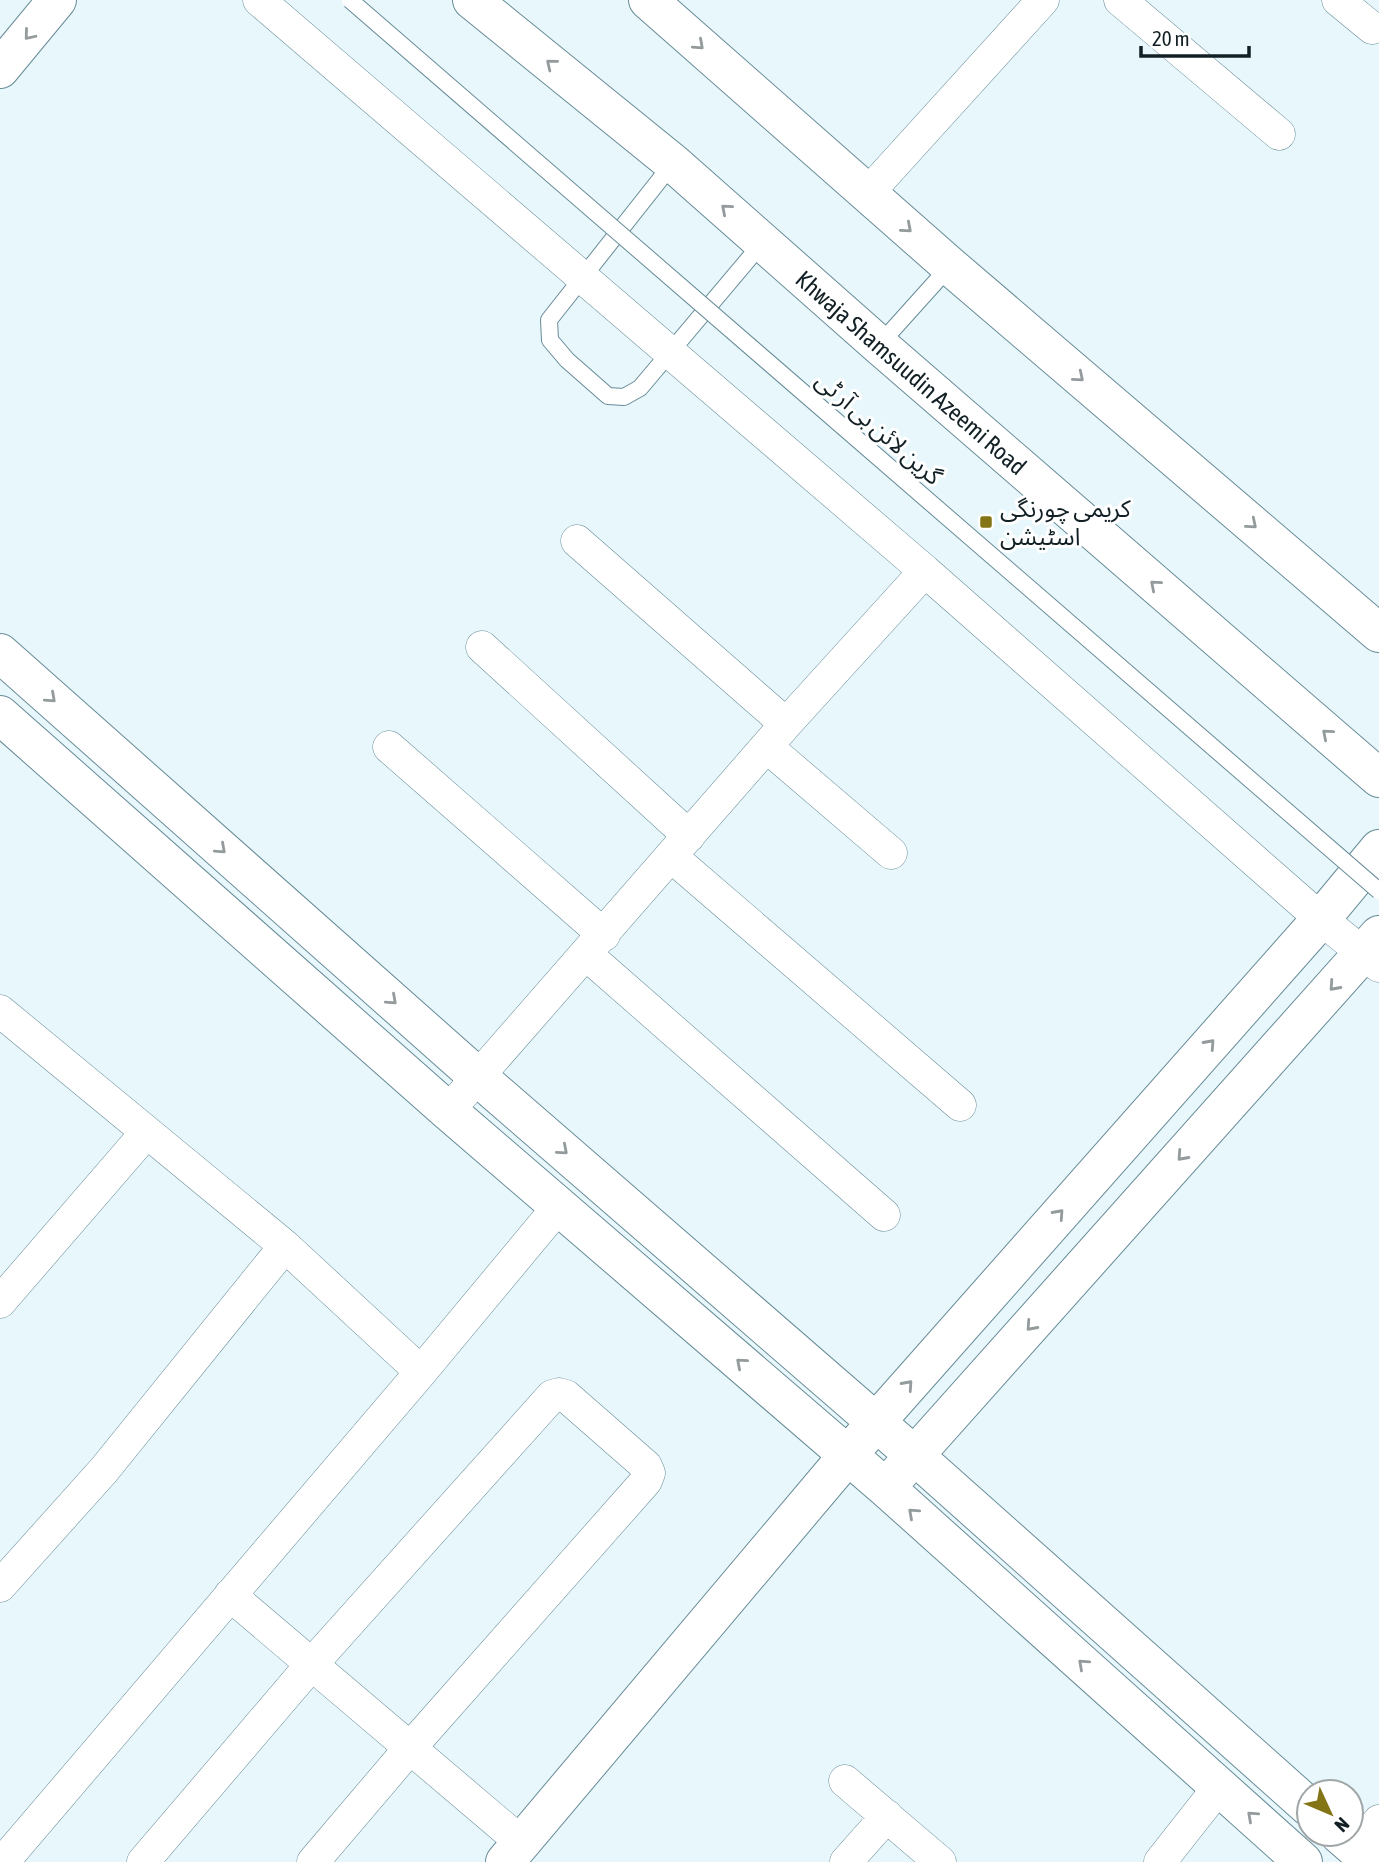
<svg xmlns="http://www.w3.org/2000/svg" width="1379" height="1862" font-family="'Asap Condensed','Noto Sans Arabic',sans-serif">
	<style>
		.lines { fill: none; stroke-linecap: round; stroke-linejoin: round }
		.lane-casing { stroke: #678b97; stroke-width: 18 }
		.street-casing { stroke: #678b97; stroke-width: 33 }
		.secondary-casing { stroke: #678b97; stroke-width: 40 }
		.primary-casing { stroke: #678b97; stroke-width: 40 }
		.lane { stroke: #fff; stroke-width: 16 }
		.street { stroke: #fff; stroke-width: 32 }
		.secondary { stroke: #fff; stroke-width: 38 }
		.primary { stroke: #fff; stroke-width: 38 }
		.lane-bridge-casing { stroke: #678b97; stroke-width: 18; stroke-linecap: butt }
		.lane-bridge { stroke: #fff; stroke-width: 16 }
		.oneway { stroke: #949b9d }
		.poi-dot { fill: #837416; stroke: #fff; stroke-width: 2.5 }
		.labels { text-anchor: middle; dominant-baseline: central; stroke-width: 6; stroke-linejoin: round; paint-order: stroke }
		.street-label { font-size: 24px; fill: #122025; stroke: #fff }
		.poi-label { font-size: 24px; fill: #122025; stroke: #fff; text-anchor: start }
	</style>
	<rect width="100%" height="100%" fill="#e7f7fc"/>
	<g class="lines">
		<defs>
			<path id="lane" d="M 673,163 L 549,320 L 550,340 L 567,360 L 608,396 L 624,397 L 640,388 L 763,242
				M 879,345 L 950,266"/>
			<path id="street" d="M 259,0 L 925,571
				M 1120,0 L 1279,134
				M 1338,0 L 1372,28
				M 867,194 L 1043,0
				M 577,541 L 786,724
				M 482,647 L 689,836
				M 389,747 L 604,935
				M 767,747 L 891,853
				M 672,857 L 960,1105
				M 587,955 L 884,1215
				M 0,1011 L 285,1246 L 421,1372
				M 448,1111 L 786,724 L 925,571 L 1321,919 L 1379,966
				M 0,1302 L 146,1133
				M 0,1586 L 104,1470 L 285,1246
				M 230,1595 L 522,1843
				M 845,1781 L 940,1862
				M 1357,1849 L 1379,1821
				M 3,1862 L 421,1372 L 559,1206
				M 143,1862 L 311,1665 L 552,1396 L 559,1394 L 566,1396 L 646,1466 L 649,1473 L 646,1481 L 410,1748 L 313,1862
				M 846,1862 L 887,1816
				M 1160,1862 L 1219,1787"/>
			<path id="secondary" d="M 0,69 L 57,0
				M 0,653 L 478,1077 L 915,1456 L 1309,1807
				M 0,715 L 448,1111 L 886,1488 L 1303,1862
				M 898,1474 L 1379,935
				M 1339,1834 L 1371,1862
				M 505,1862 L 876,1422 L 1321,919 L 1379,849"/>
			<g id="primary">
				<path id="s1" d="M 472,0 L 673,163 L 879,345 L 1379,778"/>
				<path d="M 648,0 L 950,266 L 1379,633"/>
			</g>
		</defs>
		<use href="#lane" class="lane-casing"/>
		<use href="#street" class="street-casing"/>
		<use href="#secondary" class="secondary-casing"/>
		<use href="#primary" class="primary-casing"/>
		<use href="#lane" class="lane"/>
		<use href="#street" class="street"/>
		<use href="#secondary" class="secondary"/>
		<use href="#primary" class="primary"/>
		<defs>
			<path id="lane-bridge" d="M 350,0 L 1379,891"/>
		</defs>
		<use href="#lane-bridge" class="lane-bridge-casing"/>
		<use href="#lane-bridge" class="lane-bridge"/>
	</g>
	<defs><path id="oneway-chevron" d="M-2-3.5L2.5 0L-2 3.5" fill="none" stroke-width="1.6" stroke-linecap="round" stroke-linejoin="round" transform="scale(1.75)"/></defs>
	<g class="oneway">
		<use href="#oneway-chevron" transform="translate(29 35) rotate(130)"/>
		<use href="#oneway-chevron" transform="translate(699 45) rotate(42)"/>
		<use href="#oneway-chevron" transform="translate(551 64) rotate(-141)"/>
		<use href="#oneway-chevron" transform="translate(726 209) rotate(-139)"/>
		<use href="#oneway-chevron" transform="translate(907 228) rotate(41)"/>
		<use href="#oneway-chevron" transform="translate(1079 377) rotate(40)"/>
		<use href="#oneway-chevron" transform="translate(1252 524) rotate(40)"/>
		<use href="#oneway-chevron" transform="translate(1155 585) rotate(-139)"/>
		<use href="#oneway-chevron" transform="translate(51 698) rotate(42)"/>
		<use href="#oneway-chevron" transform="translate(1327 734) rotate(-139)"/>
		<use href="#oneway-chevron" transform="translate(221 849) rotate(42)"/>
		<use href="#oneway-chevron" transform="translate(1334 986) rotate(132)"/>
		<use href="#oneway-chevron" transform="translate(392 1000) rotate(42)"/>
		<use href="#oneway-chevron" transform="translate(1210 1044) rotate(-48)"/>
		<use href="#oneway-chevron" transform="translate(563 1150) rotate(41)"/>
		<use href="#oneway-chevron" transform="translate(1182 1156) rotate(132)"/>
		<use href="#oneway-chevron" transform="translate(1059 1214) rotate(-48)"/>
		<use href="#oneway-chevron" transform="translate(1031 1326) rotate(132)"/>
		<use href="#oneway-chevron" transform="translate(741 1363) rotate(-139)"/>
		<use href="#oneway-chevron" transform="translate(908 1385) rotate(-48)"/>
		<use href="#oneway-chevron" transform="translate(913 1513) rotate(-138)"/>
		<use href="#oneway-chevron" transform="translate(1083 1664) rotate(-138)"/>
		<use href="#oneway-chevron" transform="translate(1252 1816) rotate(-138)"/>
	</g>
	<rect class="poi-dot" x="979" y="515" width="14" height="14" rx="3.5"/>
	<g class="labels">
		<g class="street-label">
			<text stroke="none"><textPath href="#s1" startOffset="576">Khwaja Shamsuudin Azeemi Road</textPath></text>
			<text transform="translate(879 428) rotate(41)">گرین لائن بی آر ٹی</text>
		</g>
		<g class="poi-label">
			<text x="1000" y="508">کریمی چورنگی<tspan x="1000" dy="28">اسٹیشن</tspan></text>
		</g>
	</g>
	<g transform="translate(1330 1813) rotate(134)"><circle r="33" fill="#ffffff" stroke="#a0a6a8" stroke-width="2"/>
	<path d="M0-5L12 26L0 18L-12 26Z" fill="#837416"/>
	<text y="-10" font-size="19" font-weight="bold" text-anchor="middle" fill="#122025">N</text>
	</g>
	<path d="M1141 46v10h108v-10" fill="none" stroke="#122025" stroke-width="3.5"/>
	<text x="1152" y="46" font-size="21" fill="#122025" stroke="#ffffff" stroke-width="5" paint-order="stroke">20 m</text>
</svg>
